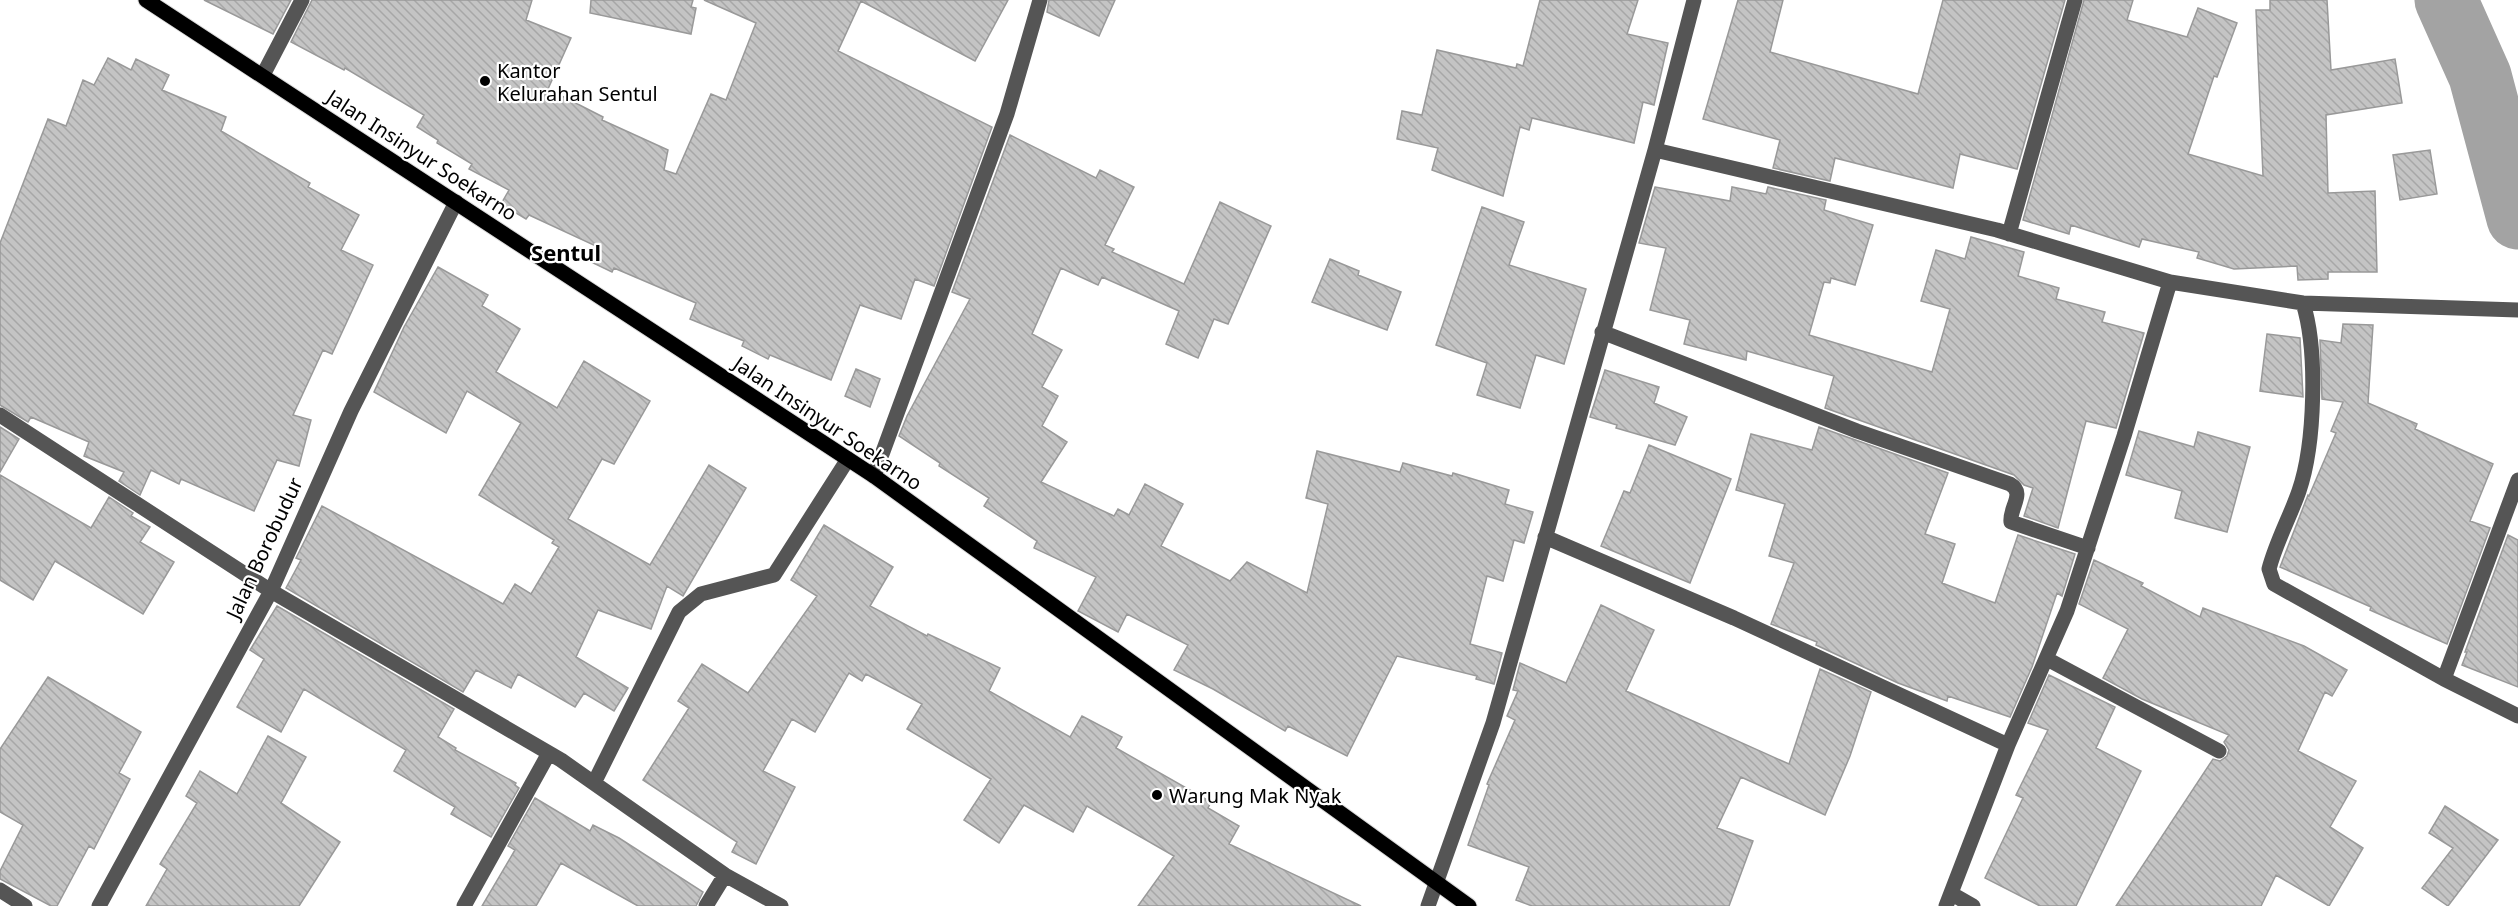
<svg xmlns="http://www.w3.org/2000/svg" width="2518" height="906" font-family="'Noto Sans',sans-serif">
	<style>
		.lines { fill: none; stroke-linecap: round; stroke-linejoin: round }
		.river { stroke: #a3a3a3; stroke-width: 63 }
		.building { fill: url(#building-back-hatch); stroke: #999; stroke-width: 1.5 }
		.major-casing { stroke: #dbdbdb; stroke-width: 17 }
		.minor { stroke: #555; stroke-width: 15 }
		.major { stroke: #000; stroke-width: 15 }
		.poi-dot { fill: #000; stroke: #fff; stroke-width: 2 }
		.labels { text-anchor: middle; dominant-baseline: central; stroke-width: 4.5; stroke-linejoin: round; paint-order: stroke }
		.poi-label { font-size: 20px; fill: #000; stroke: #fff; text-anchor: start }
		.street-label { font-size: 20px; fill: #000; stroke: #fff }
		.quarter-label { font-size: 22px; font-weight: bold; fill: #000; stroke: #fff }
	</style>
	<defs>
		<pattern id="building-back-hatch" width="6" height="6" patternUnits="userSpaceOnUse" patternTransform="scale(1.5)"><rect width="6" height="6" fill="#c4c4c4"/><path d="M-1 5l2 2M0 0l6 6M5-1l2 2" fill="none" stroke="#a7a7a7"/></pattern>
	</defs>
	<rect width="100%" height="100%" fill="#fff"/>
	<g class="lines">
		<path class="river" d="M 2446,0 L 2480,76 L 2518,218"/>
	</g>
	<path class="building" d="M 204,0 L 291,0 L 273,34 Z
		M 312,0 L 532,0 L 526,20 L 571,38 L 548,89 L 603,117 L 602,120 L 668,150 L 664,170 L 676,174 L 711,94 L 726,100 L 756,23 L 704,0 L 1008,0 L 975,61 L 861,1 L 838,51 L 992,127 L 934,286 L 915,279 L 901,319 L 860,305 L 831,380 L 770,355 L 768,359 L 742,346 L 744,341 L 690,319 L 696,303 L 614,268 L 612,272 L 589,261 L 596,246 L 529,215 L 526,219 L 501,204 L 509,190 L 469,169 L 472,164 L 437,143 L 438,140 L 417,127 L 424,115 L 345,68 L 344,70 L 291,42 Z
		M 591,0 L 693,0 L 691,7 L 696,8 L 691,34 L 590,13 Z
		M 1049,0 L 1115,0 L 1099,36 L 1047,12 Z
		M 1540,0 L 1638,0 L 1627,34 L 1668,43 L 1654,105 L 1643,102 L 1634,143 L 1532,118 L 1529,130 L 1520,127 L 1503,196 L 1432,170 L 1438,148 L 1397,139 L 1402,111 L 1422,115 L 1437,50 L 1516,68 L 1517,64 L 1523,66 Z
		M 1738,0 L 1783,0 L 1770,52 L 1918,94 L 1943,0 L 2065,0 L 2017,169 L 1960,154 L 1953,188 L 1835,158 L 1830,181 L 1773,168 L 1780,140 L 1703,119 Z
		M 2084,0 L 2133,0 L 2127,20 L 2187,37 L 2198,8 L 2237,23 L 2217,77 L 2214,76 L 2188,154 L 2263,176 L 2256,10 L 2270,10 L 2270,0 L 2327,0 L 2331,70 L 2395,59 L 2402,103 L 2326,115 L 2328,193 L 2375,191 L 2377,272 L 2328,272 L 2328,279 L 2298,280 L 2297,266 L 2234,269 L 2197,258 L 2199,252 L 2142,239 L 2139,247 L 2071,225 L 2069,234 L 2023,220 Z
		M 108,58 L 131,70 L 136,59 L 169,75 L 162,90 L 226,117 L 221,131 L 310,183 L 308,187 L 359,215 L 341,250 L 373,265 L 332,354 L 323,350 L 293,415 L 311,420 L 299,466 L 277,460 L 254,511 L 181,479 L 179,484 L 151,470 L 140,495 L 119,481 L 124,472 L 84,456 L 89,442 L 31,417 L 28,422 L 0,405 L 0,243 L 48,119 L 66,126 L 83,80 L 94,85 Z
		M 1010,135 L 1096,178 L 1100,170 L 1134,187 L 1105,245 L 1114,249 L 1112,252 L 1184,284 L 1220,202 L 1271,226 L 1228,324 L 1214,319 L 1198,358 L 1166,344 L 1179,311 L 1102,277 L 1098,285 L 1061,268 L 1032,334 L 1062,350 L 1042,387 L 1058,396 L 1042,426 L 1067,442 L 1041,482 L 1114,516 L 1118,509 L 1129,515 L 1145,484 L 1183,504 L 1161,546 L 1230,581 L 1247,562 L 1307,593 L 1328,504 L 1306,498 L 1317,451 L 1400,472 L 1403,463 L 1452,476 L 1453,473 L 1509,490 L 1505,504 L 1533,512 L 1524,543 L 1514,540 L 1503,581 L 1487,576 L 1470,644 L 1502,653 L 1494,684 L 1476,679 L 1477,676 L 1397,656 L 1347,756 L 1288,726 L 1285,731 L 1213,689 L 1174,670 L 1188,645 L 1127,614 L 1118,632 L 1078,611 L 1096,577 L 1034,548 L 1037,541 L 984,506 L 989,498 L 939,466 L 940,463 L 899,436 L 907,416 L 970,299 L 952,292 Z
		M 2430,150 L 2437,194 L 2400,200 L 2393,155 Z
		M 1655,187 L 1730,201 L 1732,187 L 1766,194 L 1768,187 L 1826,200 L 1824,210 L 1873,225 L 1855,285 L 1831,278 L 1830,283 L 1824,282 L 1809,335 L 1932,372 L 1950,309 L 1921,301 L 1936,250 L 1965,259 L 1971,237 L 2024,252 L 2018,276 L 2059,288 L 2056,299 L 2105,312 L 2102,322 L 2144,333 L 2116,428 L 2086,421 L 2058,528 L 2024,516 L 2033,488 L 2024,485 L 2014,475 L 1825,408 L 1834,376 L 1747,351 L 1746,360 L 1684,344 L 1690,320 L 1650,310 L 1666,248 L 1639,243 Z
		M 1482,207 L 1524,222 L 1509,265 L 1586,289 L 1564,364 L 1536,355 L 1520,408 L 1477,395 L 1487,363 L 1436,345 Z
		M 1330,259 L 1359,271 L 1358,275 L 1401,292 L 1387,330 L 1312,302 Z
		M 438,267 L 488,295 L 482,306 L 520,329 L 496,372 L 557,408 L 584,361 L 650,401 L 614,464 L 602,459 L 568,519 L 650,565 L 709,465 L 746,488 L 683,596 L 667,586 L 651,629 L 598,610 L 576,657 L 628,688 L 614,711 L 584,693 L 575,707 L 518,674 L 511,688 L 476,670 L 463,692 L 286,588 L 301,560 L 296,558 L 322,506 L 503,604 L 515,584 L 531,594 L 559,547 L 552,543 L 554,540 L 479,495 L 521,423 L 467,391 L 446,433 L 374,392 L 404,327 Z
		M 2343,324 L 2373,325 L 2368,403 L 2417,424 L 2415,429 L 2493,464 L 2470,521 L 2490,528 L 2447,644 L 2370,610 L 2371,607 L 2280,567 L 2308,495 L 2309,496 L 2336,433 L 2331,431 L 2343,402 L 2322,399 L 2320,340 L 2341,343 Z
		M 2267,334 L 2300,338 L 2303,397 L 2260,391 Z
		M 856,369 L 880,379 L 870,407 L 845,396 Z
		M 1605,370 L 1659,387 L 1654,403 L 1687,417 L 1675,445 L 1616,428 L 1617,425 L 1590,417 Z
		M 0,427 L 19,439 L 0,472 Z
		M 1819,427 L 1948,473 L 1925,534 L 1955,544 L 1942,583 L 1995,603 L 2018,535 L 2075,554 L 2062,596 L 2057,593 L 2032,667 L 2010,717 L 1948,696 L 1947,701 L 1898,683 L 1816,645 L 1817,642 L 1771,624 L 1794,563 L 1769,556 L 1785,504 L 1736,490 L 1751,434 L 1812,450 Z
		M 2139,431 L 2194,447 L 2198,432 L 2250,447 L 2227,532 L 2175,518 L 2182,491 L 2126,475 Z
		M 1649,445 L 1731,479 L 1690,583 L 1601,546 L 1624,491 L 1630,493 Z
		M 0,475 L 91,528 L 109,497 L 133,513 L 131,516 L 150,527 L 140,542 L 174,562 L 143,614 L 55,561 L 33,600 L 0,580 Z
		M 824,525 L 893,567 L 870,606 L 927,636 L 928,634 L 1000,668 L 989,691 L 1070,737 L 1082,716 L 1122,737 L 1116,748 L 1211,802 L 1208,808 L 1239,826 L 1229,844 L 1361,906 L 1138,906 L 1174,856 L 1087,806 L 1073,832 L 1024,805 L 999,843 L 964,820 L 991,779 L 907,729 L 922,704 L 866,674 L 862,681 L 849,673 L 815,732 L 792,719 L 763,771 L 795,787 L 756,864 L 732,852 L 737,842 L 643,780 L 689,708 L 678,701 L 702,664 L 748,693 L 817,596 L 791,580 Z
		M 2508,535 L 2518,540 L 2518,687 L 2462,665 L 2467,652 L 2465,652 Z
		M 2094,560 L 2143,583 L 2141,586 L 2200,617 L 2203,608 L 2304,646 L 2347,670 L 2332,696 L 2325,692 L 2298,751 L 2356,781 L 2330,827 L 2363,848 L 2329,906 L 2276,875 L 2261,906 L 2116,906 L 2213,759 L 2220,761 L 2227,756 L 2229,750 L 2224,742 L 2229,735 L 2142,699 L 2103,678 L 2128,629 L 2079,604 Z
		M 1601,605 L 1654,630 L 1626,691 L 1789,764 L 1820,669 L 1871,692 L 1850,756 L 1825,815 L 1741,777 L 1717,828 L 1753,841 L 1729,906 L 1532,906 L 1516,900 L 1529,867 L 1468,845 L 1489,785 L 1487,784 L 1515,720 L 1507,716 L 1518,691 L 1513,690 L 1520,663 L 1566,683 Z
		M 277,606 L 454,709 L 438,737 L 456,748 L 455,750 L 516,783 L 515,785 L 519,788 L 491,837 L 451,814 L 455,807 L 394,771 L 406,750 L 304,689 L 281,732 L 237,707 L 264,659 L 250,650 Z
		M 2049,675 L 2115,707 L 2096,748 L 2141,771 L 2076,906 L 2040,906 L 1985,878 L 2023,798 L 2016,795 L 2048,730 L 2028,723 Z
		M 48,677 L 141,732 L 119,773 L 130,779 L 94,849 L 89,846 L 57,906 L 51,906 L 0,879 L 0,871 L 23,825 L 0,812 L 0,749 Z
		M 268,736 L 306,757 L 281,803 L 340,842 L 299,906 L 146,906 L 167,869 L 160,864 L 197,803 L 186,796 L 200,771 L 237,794 Z
		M 535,798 L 590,831 L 593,825 L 619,838 L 703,892 L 696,906 L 638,906 L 561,863 L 536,906 L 482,906 L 515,850 L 508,846 Z
		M 2445,806 L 2498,840 L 2448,906 L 2422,888 L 2453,848 L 2429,833 Z"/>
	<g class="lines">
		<defs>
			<path id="major" d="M 146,0 L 874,476 L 1469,906"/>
		</defs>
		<use href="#major" class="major-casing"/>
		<path class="minor" d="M 263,75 L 302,0
			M 1655,150 L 1997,230 L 2170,282 L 2303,303 L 2518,310
			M 2009,234 L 2075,0
			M 2303,303 C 2318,351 2315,444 2299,491 C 2290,517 2276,542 2269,569 L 2274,584 L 2444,679 L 2518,716
			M 1602,332 L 1857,431 L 2010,484 C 2026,493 2009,508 2011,522 L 2088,548
			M 0,415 L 271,591 L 561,760 L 725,875 L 781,906
			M 874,476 L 1007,114 L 1040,0
			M 1545,537 L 1734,618 L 2008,745
			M 2047,659 L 2219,751
			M 2444,679 L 2518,480
			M 594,783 L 679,612 L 701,594 L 774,575 L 848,459
			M 0,890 L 25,906
			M 1952,894 L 1973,906
			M 99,906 L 271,591 L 351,411 L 456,202
			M 464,906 L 549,753
			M 706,906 L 725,875
			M 1428,906 L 1493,723 L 1655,150 L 1694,0
			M 1946,906 L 2008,745 L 2067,611 L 2124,436 L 2170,282"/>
		<use href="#major" class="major"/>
	</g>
	<g class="poi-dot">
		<circle cx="485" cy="81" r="6"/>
		<circle cx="1157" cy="795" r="6"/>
	</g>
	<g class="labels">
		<g class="poi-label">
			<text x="497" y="70">Kantor<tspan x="497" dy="23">Kelurahan Sentul</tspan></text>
			<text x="1169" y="795">Warung Mak Nyak</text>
		</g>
		<g class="street-label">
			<text transform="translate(422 155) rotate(33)">Jalan Insinyur Soekarno</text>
			<text transform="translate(828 423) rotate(34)">Jalan Insinyur Soekarno</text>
			<text transform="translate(264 548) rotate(-65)">Jalan Borobudur</text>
		</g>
		<g class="quarter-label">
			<text x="566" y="252">Sentul</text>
		</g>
	</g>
</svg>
